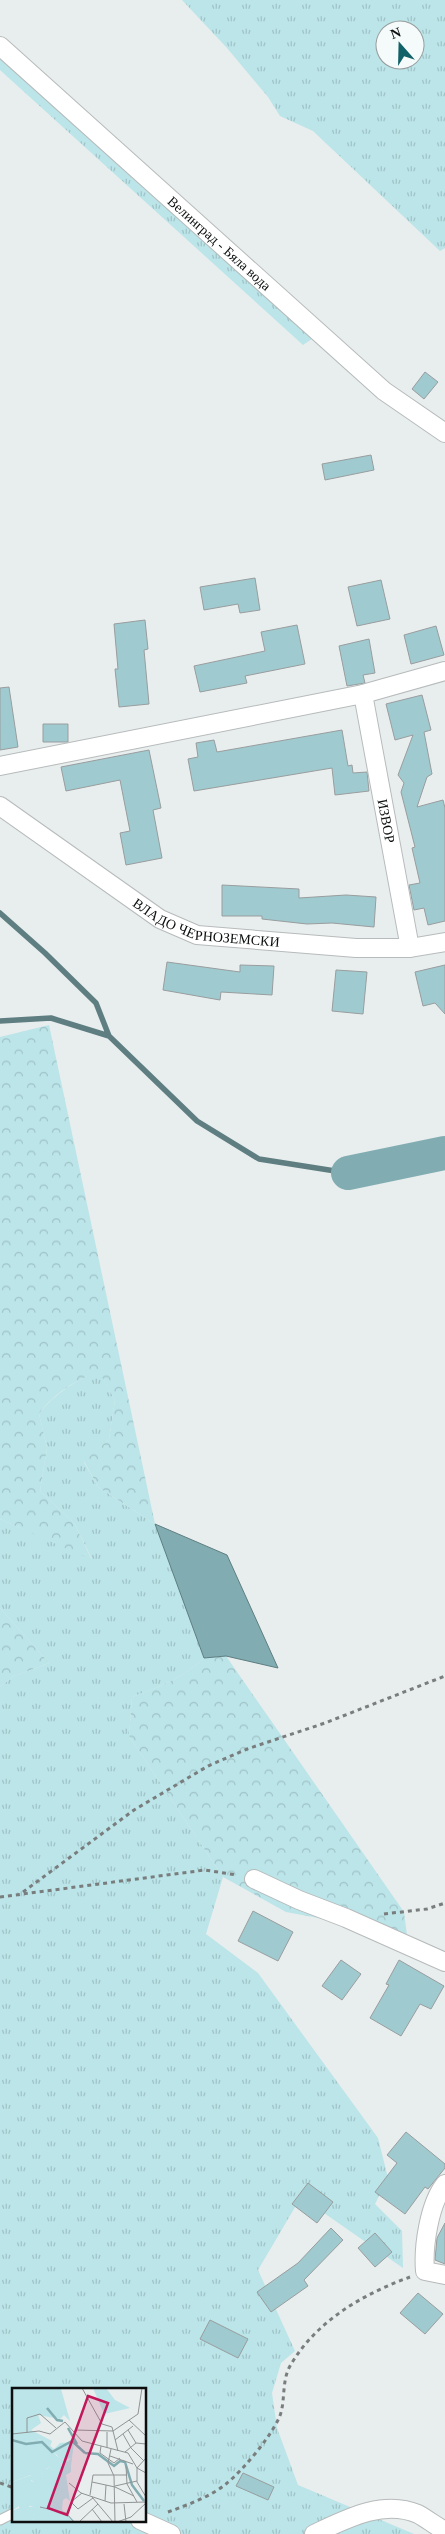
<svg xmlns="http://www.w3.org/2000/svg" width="445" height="2534" font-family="'Times New Roman',serif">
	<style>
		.grass { fill: url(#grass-tufts); fill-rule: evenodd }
		.forest { fill: url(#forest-crowns) }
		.water { fill: #81adb2; stroke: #5e7e81 }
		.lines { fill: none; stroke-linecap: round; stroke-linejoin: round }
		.stream { stroke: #5e7e81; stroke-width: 5.5 }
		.river { stroke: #81adb2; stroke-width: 34 }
		.building { fill: #9fcbd0; stroke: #999d9e }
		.lane-casing { stroke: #b7bbbb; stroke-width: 11 }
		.street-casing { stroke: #b7bbbb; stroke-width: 20 }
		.path { stroke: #797d7d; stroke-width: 3; stroke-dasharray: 4 4; stroke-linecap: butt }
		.lane { stroke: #fff; stroke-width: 9 }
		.street { stroke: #fff; stroke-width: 18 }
		.labels { text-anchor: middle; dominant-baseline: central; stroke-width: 4; stroke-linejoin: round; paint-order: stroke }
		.street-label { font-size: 14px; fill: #0d0f0f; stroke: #f5fafa }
		.inset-river { fill: none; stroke: #81adb2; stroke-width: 2.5 }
		.inset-road { fill: none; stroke: #909494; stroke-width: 1 }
		.view { fill: #c2185b; fill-opacity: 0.15; stroke: #c2185b; stroke-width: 2.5 }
		.inset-edge { fill: none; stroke: #0d0f0f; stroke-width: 2.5 }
	</style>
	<defs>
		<pattern id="grass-tufts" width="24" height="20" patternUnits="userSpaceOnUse" patternTransform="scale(1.25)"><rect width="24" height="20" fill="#bbe5e9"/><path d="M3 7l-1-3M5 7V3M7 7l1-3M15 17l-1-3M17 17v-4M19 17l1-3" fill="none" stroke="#a0c3c7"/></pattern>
		<pattern id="forest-crowns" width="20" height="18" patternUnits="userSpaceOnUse" patternTransform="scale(1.25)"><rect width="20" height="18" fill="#bbe5e9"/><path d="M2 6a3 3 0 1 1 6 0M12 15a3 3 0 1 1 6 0" fill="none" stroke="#a0c3c7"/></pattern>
	</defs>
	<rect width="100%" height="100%" fill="#e8eded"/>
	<path class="grass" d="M 182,0 L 445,0 L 445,248 L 440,251 L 313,131 L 280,116 L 268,97 L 227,48 ZM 385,30 L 415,30 L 415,60 L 385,60 Z
		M 0,38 L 325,330 L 303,345 L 0,70 Z
		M 99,1371 L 115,1400 L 109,1439 L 84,1462 L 98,1487 L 155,1524 L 204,1658 C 183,1678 159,1687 132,1697 L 129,1736 L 223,1877 L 206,1934 L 258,1973 L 378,2138 L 388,2178 L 375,2204 L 402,2231 L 403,2268 L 301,2197 L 258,2270 L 295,2351 L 281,2363 L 272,2393 L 277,2428 L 298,2485 L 414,2534 L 0,2534 L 0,1687 L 12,1677 L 49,1663 L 0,1608 L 0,1519 L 92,1559 L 74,1523 L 40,1491 L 47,1448 L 39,1414 C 54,1394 76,1380 99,1371 ZM 14,2389 L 145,2389 L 145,2520 L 14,2520 Z"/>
	<path class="forest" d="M 49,1025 L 155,1524 L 98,1487 L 84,1461 L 109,1439 L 115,1400 L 99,1372 C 77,1379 53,1394 39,1414 L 47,1448 L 40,1491 L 74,1523 L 92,1560 L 0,1519 L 0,1037 Z
		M 0,1608 L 49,1663 L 12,1677 L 0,1687 Z
		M 226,1656 L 404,1912 L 409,1951 L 378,1929 L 286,1912 L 223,1877 L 129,1736 L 132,1697 C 159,1687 183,1678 204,1658 Z"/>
	<path class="water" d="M 155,1524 L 227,1555 L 278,1668 L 226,1656 L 204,1658 Z"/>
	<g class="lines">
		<path class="stream" d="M 0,913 L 45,953 L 96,1003 L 109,1036
			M 0,1021 L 51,1018 L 109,1036 L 197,1121 L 259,1159 L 348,1173"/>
		<path class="river" d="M 348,1173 L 445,1153"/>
	</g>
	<path class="building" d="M 425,372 L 438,382 L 424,399 L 412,389 Z
		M 371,455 L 374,470 L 325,480 L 322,464 Z
		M 255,578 L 260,610 L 240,613 L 238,604 L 204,610 L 200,587 Z
		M 381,580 L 390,619 L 357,626 L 348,587 Z
		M 145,620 L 148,649 L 144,650 L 149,704 L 119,707 L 115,669 L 118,669 L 114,624 Z
		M 297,625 L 305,664 L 245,676 L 247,683 L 200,692 L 194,666 L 265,651 L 261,632 Z
		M 436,626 L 444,655 L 411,664 L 404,635 Z
		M 369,639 L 375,673 L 363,675 L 365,683 L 347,686 L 339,646 Z
		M 9,687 L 18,747 L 0,750 L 0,688 Z
		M 422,695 L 431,730 L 424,732 L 432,774 L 427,777 L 417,807 L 443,800 L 445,808 L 445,921 L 428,925 L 424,908 L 414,910 L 409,885 L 420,883 L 412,848 L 415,847 L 401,792 L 404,783 L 398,775 L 413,735 L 395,740 L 386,704 Z
		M 43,724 L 68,724 L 68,742 L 43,742 Z
		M 342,730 L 348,766 L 352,765 L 353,773 L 367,772 L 369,791 L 335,795 L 332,768 L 194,791 L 188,759 L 198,757 L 196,743 L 214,740 L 217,752 Z
		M 149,750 L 161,808 L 153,810 L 162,858 L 126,865 L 120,833 L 130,831 L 120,780 L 66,791 L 61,767 Z
		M 222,885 L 299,889 L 299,898 L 346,895 L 376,897 L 374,927 L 332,923 L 307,924 L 262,919 L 262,916 L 222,916 Z
		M 167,962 L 240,972 L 240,965 L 274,966 L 272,995 L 221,992 L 220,1000 L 163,990 Z
		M 445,965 L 445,1014 L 435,1003 L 423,1006 L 415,972 Z
		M 336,970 L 367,972 L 363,1014 L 332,1011 Z
		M 253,1911 L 293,1932 L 278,1961 L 238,1941 Z
		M 341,1960 L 361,1974 L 342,2000 L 322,1986 Z
		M 399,1960 L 444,1986 L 431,2009 L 420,2004 L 401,2036 L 370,2018 L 389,1985 L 386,1984 Z
		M 406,2132 L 445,2164 L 445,2168 L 428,2189 L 425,2187 L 405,2214 L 375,2192 L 397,2163 L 387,2155 Z
		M 308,2183 L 333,2202 L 317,2223 L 292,2204 Z
		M 445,2223 L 445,2264 L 435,2260 L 437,2238 Z
		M 331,2228 L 343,2240 L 304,2280 L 308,2286 L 271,2312 L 257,2292 L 298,2263 Z
		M 375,2233 L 392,2252 L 375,2267 L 358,2248 Z
		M 418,2293 L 443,2314 L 425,2334 L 400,2313 Z
		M 210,2320 L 248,2339 L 238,2358 L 200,2339 Z
		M 243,2473 L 274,2487 L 268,2500 L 236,2486 Z"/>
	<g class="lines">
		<defs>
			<path id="lane" d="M 0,2520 L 14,2513"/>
			<g id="street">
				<path id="s1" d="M 0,46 L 384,391 L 445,433"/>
				<path id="s2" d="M 363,694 L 410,948"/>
				<path d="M 0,766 L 363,694 L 445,671"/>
				<path id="s3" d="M 0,806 L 160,919 L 197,935 L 356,948 L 410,948 L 445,942"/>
				<path d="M 254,1879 L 299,1900 L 346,1918 L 445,1962"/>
				<path d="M 445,2184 C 429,2204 423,2247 425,2271 L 445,2275"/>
				<path d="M 140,2520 L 171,2534"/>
				<path d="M 314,2534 C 346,2519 383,2499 418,2514 C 427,2519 436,2526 445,2531"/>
			</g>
		</defs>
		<use href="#lane" class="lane-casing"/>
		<use href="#street" class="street-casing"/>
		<path class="path" d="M 23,1892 L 134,1810 L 208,1766 L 247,1749 L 325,1723 L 445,1676
			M 0,1897 L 205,1870 L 237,1875
			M 384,1914 L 427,1909 L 445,1903
			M 0,2483 L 14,2488
			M 168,2512 C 187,2505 210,2497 226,2484 C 244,2469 269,2439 279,2418 C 286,2403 281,2382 290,2366 C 316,2321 363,2294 410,2277"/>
		<use href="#lane" class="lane"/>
		<use href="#street" class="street"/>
	</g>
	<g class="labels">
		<g class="street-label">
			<text stroke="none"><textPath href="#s1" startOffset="295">Велинград - Бяла вода</textPath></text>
			<text stroke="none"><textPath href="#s2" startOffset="129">ИЗВОР</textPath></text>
			<text stroke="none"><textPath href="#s3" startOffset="242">ВЛАДО ЧЕРНОЗЕМСКИ</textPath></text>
		</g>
	</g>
	<g transform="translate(12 2388)">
		<rect width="134" height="134" fill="#e8eded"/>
		<path d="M 0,0 L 49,1 L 58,33 L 52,27 L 48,31 L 26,27 L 29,35 L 19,42 L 40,53 L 38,58 L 30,51 L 12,54 L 0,50 ZM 81,0 L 94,0 L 103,12 L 118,20 L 92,26 ZM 41,65 L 54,75 L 59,70 L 59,84 L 54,87 L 58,113 L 54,110 L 51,112 L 50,122 L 64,134 L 21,134 L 24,118 L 7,118 L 0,123 L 0,94 L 20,87 L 19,93 L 22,94 L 37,79 L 43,83 L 51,79 Z" fill="#bbe5e9"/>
		<path d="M 4,49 L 12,54 L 30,51 L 42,61 L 48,55 L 62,54 L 59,78 L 59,70 L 55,71 L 55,78 L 42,64 L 52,82 L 44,84 L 37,79 L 34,81 L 38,90 L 30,85 L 30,91 L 22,94 L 18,91 L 19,87 L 0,94 L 0,54 L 8,53 L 0,50 ZM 7,112 L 18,119 L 25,117 L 21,134 L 0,134 L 0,123 L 7,120 Z" fill="#bbe5e9"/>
		<path class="inset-river" d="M 35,20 L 45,32 L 51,33M 56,40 L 65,56M 0,52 L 14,56 L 30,54 L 40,64 L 60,53 L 73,65M 73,65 L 86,66 L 102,78 L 108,73 L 113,74 L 120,97 L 132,113"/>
		<path class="inset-road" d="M 70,0 L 90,36 L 100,39 L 106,63M 117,32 L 134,48M 63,42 L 101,43 L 126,26 L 130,0M 116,42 L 124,55M 15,45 L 15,30 L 28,26 L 44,40M 0,46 L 27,43 L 38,46 L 53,34 L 70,53 L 116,65 L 125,80 L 125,94 L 134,109M 111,46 L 119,60M 103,52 L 121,38M 89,58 L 88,65 L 102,75 L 108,70M 95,60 L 95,44M 119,60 L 132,73M 99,61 L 96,75 L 102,88 L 103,134M 113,64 L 124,55 L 134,56M 98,68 L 121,76M 134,70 L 125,80 L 134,85M 114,78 L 115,96 L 125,114M 80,94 L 103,99 L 122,108M 57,95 L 69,105 L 99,115 L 134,114M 103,98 L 125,93M 70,105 L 59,114 L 66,121 L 81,110M 78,107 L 81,87 L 115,87M 80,109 L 101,134M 93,113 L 94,97M 112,116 L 114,134M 28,119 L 54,125 L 62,134M 80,121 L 90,134M 67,134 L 86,116M 105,134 L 119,129 L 134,115"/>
		<path class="view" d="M 76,8 L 96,15 L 55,127 L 36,120 Z"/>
		<rect width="134" height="134" class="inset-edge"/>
	</g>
	<g transform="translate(400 45) rotate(340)"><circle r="24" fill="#f5fafa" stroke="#989c9c"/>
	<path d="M0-4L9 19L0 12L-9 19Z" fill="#106168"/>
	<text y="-8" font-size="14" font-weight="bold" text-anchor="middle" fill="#0d0f0f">N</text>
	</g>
</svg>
